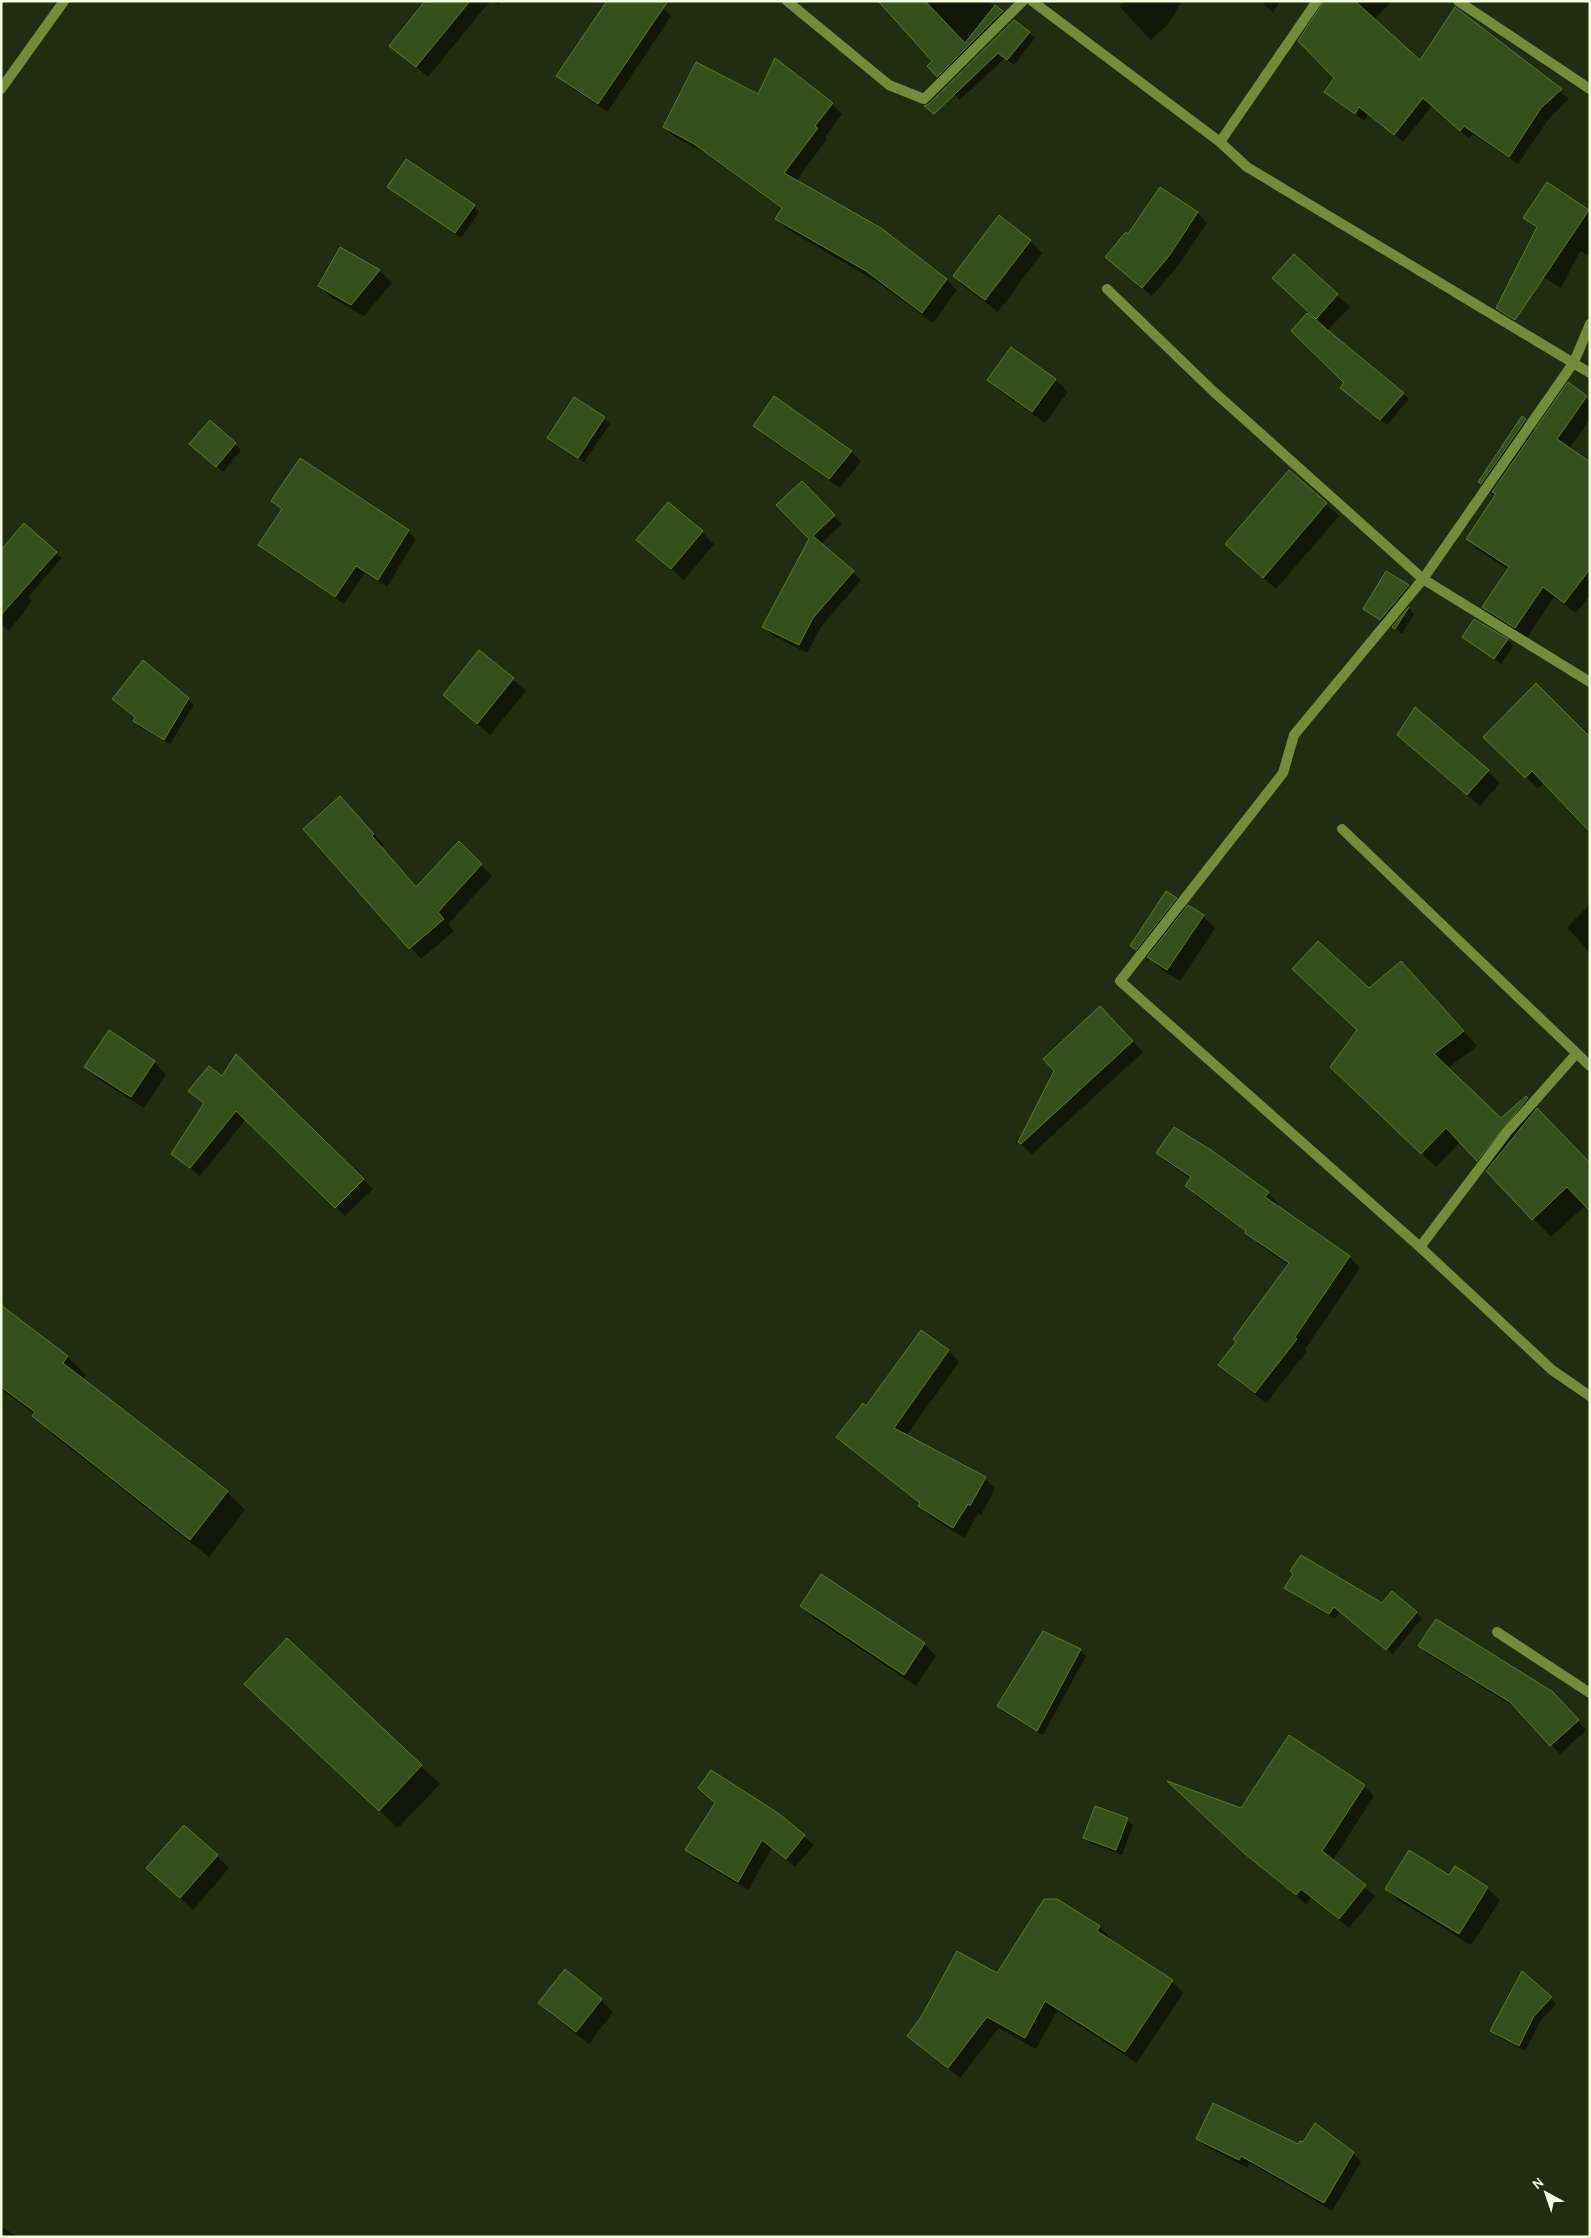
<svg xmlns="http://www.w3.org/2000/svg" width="1591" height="2238" font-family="Karla,sans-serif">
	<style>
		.shadow { fill: #0007 }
		.building { fill: #374e1d; stroke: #567b2f }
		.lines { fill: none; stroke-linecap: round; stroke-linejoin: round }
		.street { stroke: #738c3c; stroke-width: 10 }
	</style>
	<rect width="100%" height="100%" fill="#212d11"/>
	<path class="shadow" d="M 427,1 L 490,1 L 428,77 L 390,45 Z
		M 491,1 L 501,1 L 499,5 Z
		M 880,1 L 988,1 L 1008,18 L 943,82 L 928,66 L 934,61 Z
		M 1124,1 L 1182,1 L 1169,23 L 1151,40 L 1119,6 Z
		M 1261,1 L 1280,1 L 1273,13 Z
		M 1326,1 L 1392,1 L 1374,20 L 1421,62 L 1455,9 L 1569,99 L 1550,117 L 1518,164 L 1473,134 L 1469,138 L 1432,106 L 1403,142 L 1368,115 L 1364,121 L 1326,92 L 1336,78 Z
		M 663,8 L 671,16 L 607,112 L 566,84 L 558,76 Z
		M 1014,21 L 1035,38 L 1014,65 L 1005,58 L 960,100 L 948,87 Z
		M 758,96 L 832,104 L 842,114 L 825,137 L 827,139 L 796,181 L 880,229 L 947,280 L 957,290 L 933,323 L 877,282 L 787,229 L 776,219 L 782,209 L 706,154 L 675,137 L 664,127 Z
		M 1547,184 L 1590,212 L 1590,256 L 1580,251 L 1561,288 L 1532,269 L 1537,229 L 1524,218 Z
		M 388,186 L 474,206 L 479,212 L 461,238 Z
		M 1160,188 L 1198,213 L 1207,223 L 1178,266 L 1152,296 L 1107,257 L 1128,235 Z
		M 1030,241 L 1042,253 L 998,312 L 966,288 L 954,276 Z
		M 340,249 L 380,271 L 392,283 L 364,316 L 332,298 L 319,286 Z
		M 1294,256 L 1350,307 L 1327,331 L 1409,399 L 1387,425 L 1348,393 L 1324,329 L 1326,327 L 1286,290 Z
		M 1012,348 L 1056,380 L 1068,392 L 1045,423 L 1001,392 L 989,380 Z
		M 1568,384 L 1590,401 L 1590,419 L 1569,449 L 1590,496 L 1590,595 L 1576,613 L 1554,597 L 1527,638 L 1495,618 L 1484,607 L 1509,570 L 1478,550 L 1467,539 L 1497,495 L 1495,493 L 1493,495 L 1491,494 L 1479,482 L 1525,420 L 1536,431 Z
		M 604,418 L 610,424 L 584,462 L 549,438 Z
		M 210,422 L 241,450 L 223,472 L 197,450 Z
		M 754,426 L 851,451 L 861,461 L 840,488 L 765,436 Z
		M 1289,472 L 1339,516 L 1276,589 L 1227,544 Z
		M 801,482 L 842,524 L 821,544 L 861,580 L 821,627 L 807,653 L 772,635 L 764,626 L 811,539 Z
		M 273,501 L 408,531 L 416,539 L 387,587 L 365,573 L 344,604 L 268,553 L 259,545 L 282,510 Z
		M 702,532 L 714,544 L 684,580 L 638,540 Z
		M 1,552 L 56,553 L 62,558 L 28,597 L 32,601 L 9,631 L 1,625 Z
		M 1386,572 L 1414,591 L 1387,625 L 1364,609 Z
		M 1409,609 L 1414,614 L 1402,634 L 1394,627 Z
		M 1464,637 L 1507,640 L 1513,646 L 1501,664 Z
		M 480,652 L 526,691 L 490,735 L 444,695 Z
		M 1536,685 L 1544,782 L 1538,789 L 1485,737 Z
		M 188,699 L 194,705 L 170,744 L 140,727 L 134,721 L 136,718 L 120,705 Z
		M 1398,735 L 1488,771 L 1500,783 L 1480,806 Z
		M 340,797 L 384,845 L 382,848 L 417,888 L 459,843 L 492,876 L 448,924 L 454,931 L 421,959 L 305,829 Z
		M 1176,898 L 1187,909 L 1203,916 L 1215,928 L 1180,981 L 1161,969 L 1150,958 L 1148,961 L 1144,958 L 1131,946 Z
		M 1590,904 L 1590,953 L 1567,927 Z
		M 1415,976 L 1477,1046 L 1447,1069 L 1501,1120 L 1526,1097 L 1540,1111 L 1586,1205 L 1551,1237 L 1460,1142 L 1436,1167 L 1346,1081 L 1369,990 Z
		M 1111,1018 L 1143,1052 L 1032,1154 L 1019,1142 Z
		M 236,1056 L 373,1189 L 345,1216 L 246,1119 L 200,1176 L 173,1154 L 205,1104 L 190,1091 L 222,1078 Z
		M 154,1062 L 166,1074 L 144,1108 L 98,1079 L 86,1067 Z
		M 1158,1153 L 1268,1193 L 1279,1204 L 1277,1207 L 1349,1256 L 1360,1268 L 1305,1349 L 1307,1351 L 1266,1403 L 1231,1376 L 1220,1365 L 1289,1265 L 1258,1244 L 1247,1232 L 1197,1197 L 1186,1186 L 1191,1179 L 1169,1164 Z
		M 1,1306 L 68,1357 L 86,1375 L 83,1379 L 227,1492 L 245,1510 L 209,1557 L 52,1434 L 35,1415 L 1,1389 Z
		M 921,1332 L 949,1351 L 959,1362 L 906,1436 L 985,1478 L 995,1489 L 981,1515 L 978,1514 L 964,1538 L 930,1516 L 919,1506 L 921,1504 L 838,1437 L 866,1408 Z
		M 1286,1588 L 1383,1604 L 1392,1593 L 1422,1618 L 1393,1654 L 1340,1611 L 1335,1619 L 1292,1593 Z
		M 802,1606 L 924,1644 L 936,1656 L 916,1686 L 814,1618 Z
		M 287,1640 L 440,1784 L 398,1828 L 263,1702 Z
		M 1420,1646 L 1562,1702 L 1586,1730 L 1560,1754 L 1518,1709 L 1428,1654 Z
		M 1080,1650 L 1086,1656 L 1043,1735 L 1004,1712 L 998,1706 Z
		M 1364,1786 L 1374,1796 L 1332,1861 L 1375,1896 L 1349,1928 L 1311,1898 L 1306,1904 L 1257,1864 L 1179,1791 L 1242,1809 Z
		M 699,1788 L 778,1814 L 814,1845 L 795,1867 L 772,1848 L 748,1890 L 696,1859 L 687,1850 L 716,1804 Z
		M 1127,1820 L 1133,1825 L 1122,1855 L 1090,1843 L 1084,1837 Z
		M 217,1856 L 229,1868 L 193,1910 L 148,1868 Z
		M 1450,1876 L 1487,1888 L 1500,1900 L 1471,1945 L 1399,1901 L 1386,1888 Z
		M 1057,1901 L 1100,1927 L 1111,1939 L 1110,1941 L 1172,1981 L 1183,1993 L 1137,2063 L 1057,2011 L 1036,2049 L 999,2028 L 960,2078 L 908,2036 L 997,1975 Z
		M 1551,1998 L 1556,2004 L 1540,2022 L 1525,2051 L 1497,2036 L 1491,2031 Z
		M 601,2000 L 613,2012 L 589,2044 L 552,2015 L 540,2003 Z
		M 1197,2139 L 1299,2146 L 1353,2153 L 1361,2162 L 1332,2211 L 1250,2163 L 1248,2168 L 1206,2147 Z
		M 1,2226 L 16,2236 L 16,2237 L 1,2237 Z"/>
	<path class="building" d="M 425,1 L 470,1 L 416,67 L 389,46 Z
		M 607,1 L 668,1 L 598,104 L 556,76 Z
		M 878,1 L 925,1 L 965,43 L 995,5 L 1003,11 L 937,77 L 927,66 L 932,61 Z
		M 1324,1 L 1355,1 L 1420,60 L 1455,7 L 1562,89 L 1541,108 L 1509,157 L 1464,126 L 1460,131 L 1423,98 L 1394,135 L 1359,107 L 1355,114 L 1324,92 L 1334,78 L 1298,41 Z
		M 1014,20 L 1030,32 L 1007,60 L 998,53 L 934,114 L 924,106 L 929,104 Z
		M 775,58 L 833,103 L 815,126 L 818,128 L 784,173 L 881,228 L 947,279 L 922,313 L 866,271 L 775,219 L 782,208 L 694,144 L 663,127 L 696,62 L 758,94 Z
		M 406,159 L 475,205 L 455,233 L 387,187 Z
		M 1547,182 L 1589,210 L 1515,320 L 1496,308 L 1537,227 L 1523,218 Z
		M 1160,187 L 1198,212 L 1169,256 L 1142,288 L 1105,257 L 1126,232 L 1128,234 Z
		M 999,215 L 1031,240 L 985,300 L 953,276 Z
		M 340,247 L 380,270 L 351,305 L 318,286 Z
		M 1294,254 L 1338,294 L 1316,319 L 1272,278 Z
		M 1307,313 L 1404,393 L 1380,420 L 1340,388 L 1344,383 L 1291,331 Z
		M 1011,347 L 1056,379 L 1032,412 L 987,380 Z
		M 1568,382 L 1587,396 L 1557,439 L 1590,462 L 1590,569 L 1564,603 L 1543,587 L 1515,628 L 1482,607 L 1509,567 L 1466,539 L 1496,494 L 1492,492 Z
		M 774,396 L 852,451 L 829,479 L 753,426 Z
		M 574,397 L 605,417 L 578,458 L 547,438 Z
		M 1522,416 L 1526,419 L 1481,484 L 1478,482 Z
		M 210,420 L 236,443 L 216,467 L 189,444 Z
		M 300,458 L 409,530 L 378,580 L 356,566 L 335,597 L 258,545 L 282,509 L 271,501 Z
		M 1289,470 L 1327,503 L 1263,578 L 1225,544 Z
		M 802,481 L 835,515 L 813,536 L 854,571 L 813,618 L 799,645 L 762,627 L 809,539 L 776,505 Z
		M 668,502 L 703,531 L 671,569 L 636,540 Z
		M 24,523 L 57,552 L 1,615 L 1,550 Z
		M 1386,571 L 1409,585 L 1380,620 L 1363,609 Z
		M 1409,607 L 1395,629 L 1392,627 Z
		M 1474,619 L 1508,639 L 1494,659 L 1462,637 Z
		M 479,650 L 514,678 L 477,724 L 443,695 Z
		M 143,660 L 189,698 L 164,740 L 133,721 L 135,717 L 112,699 Z
		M 1536,683 L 1590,737 L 1590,832 L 1532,771 L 1525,778 L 1483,737 Z
		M 1415,707 L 1489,770 L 1467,795 L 1397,735 Z
		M 340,796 L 374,834 L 372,836 L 416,887 L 459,841 L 482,864 L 438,912 L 444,919 L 409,949 L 303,829 Z
		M 1166,891 L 1177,898 L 1136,950 L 1130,946 Z
		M 1188,905 L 1204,915 L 1167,970 L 1147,957 Z
		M 1318,941 L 1369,988 L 1401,961 L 1464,1031 L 1434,1054 L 1501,1118 L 1526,1096 L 1528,1098 L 1477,1161 L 1446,1128 L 1421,1154 L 1330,1067 L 1357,1030 L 1292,969 Z
		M 1100,1006 L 1133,1041 L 1021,1144 L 1018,1142 L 1054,1071 L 1043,1059 Z
		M 109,1030 L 155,1061 L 131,1097 L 84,1067 Z
		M 236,1054 L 364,1179 L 335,1208 L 236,1111 L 190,1168 L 171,1154 L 204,1103 L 188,1091 L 209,1066 L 222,1076 Z
		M 1537,1108 L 1590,1163 L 1590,1211 L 1567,1187 L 1532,1220 L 1486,1171 Z
		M 1174,1127 L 1211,1150 L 1269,1192 L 1265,1197 L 1350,1256 L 1295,1337 L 1297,1339 L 1255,1393 L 1218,1365 L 1236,1342 L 1233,1339 L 1289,1263 L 1245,1233 L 1246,1231 L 1185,1186 L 1191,1177 L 1156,1153 Z
		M 1,1305 L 68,1356 L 63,1363 L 228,1491 L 190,1540 L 32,1416 L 35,1412 L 1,1387 Z
		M 921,1330 L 949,1350 L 894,1428 L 986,1477 L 970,1506 L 968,1504 L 953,1528 L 918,1506 L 920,1503 L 836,1437 L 863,1403 L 866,1406 Z
		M 1301,1555 L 1382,1603 L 1392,1591 L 1417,1612 L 1386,1650 L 1334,1607 L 1329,1614 L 1284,1588 L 1293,1574 L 1290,1571 Z
		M 821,1574 L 925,1643 L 904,1675 L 800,1606 Z
		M 1436,1619 L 1553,1692 L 1579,1720 L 1550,1746 L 1510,1702 L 1418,1646 Z
		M 1043,1631 L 1081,1649 L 1037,1731 L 997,1706 Z
		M 287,1638 L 422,1765 L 379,1811 L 244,1684 Z
		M 1289,1735 L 1365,1785 L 1322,1851 L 1366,1885 L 1339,1919 L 1301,1889 L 1296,1895 L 1245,1854 L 1167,1781 L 1241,1808 Z
		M 711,1770 L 778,1813 L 805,1835 L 786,1859 L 762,1840 L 738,1882 L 685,1850 L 715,1803 L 698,1788 Z
		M 1095,1806 L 1128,1818 L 1116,1850 L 1083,1838 Z
		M 184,1825 L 218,1855 L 180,1898 L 146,1868 Z
		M 1409,1850 L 1449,1875 L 1455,1866 L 1488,1887 L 1459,1934 L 1385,1889 Z
		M 1044,1899 L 1057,1899 L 1100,1926 L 1097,1931 L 1173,1980 L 1125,2052 L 1045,2001 L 1025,2038 L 987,2017 L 948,2068 L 907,2036 L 921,2017 L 957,1951 L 997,1973 Z
		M 565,1969 L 602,1999 L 576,2032 L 538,2003 Z
		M 1522,1971 L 1552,1997 L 1534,2016 L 1519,2046 L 1490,2031 Z
		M 1213,2103 L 1298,2144 L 1300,2141 L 1303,2142 L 1315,2123 L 1354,2152 L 1324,2203 L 1241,2156 L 1239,2160 L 1196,2139 Z"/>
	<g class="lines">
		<path class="street" d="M 787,1 L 889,85 L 924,99 L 1023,1
			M 1032,1 L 1220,142 L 1247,167 L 1590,373
			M 1458,1 L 1590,89
			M 1,89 L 64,1
			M 1220,142 L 1317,1
			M 1107,289 L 1213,391 L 1423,579 L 1590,682
			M 1590,324 L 1574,362 L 1423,579 L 1294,735 L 1283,773 L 1120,981 L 1420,1247 L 1552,1370 L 1590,1396
			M 1342,829 L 1590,1066
			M 1420,1247 L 1507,1132 L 1576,1054
			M 1497,1632 L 1590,1693"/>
	</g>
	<rect width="1591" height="2238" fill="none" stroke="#f2ffde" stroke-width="5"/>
	<g transform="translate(1546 2193) rotate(320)" stroke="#212d11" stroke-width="4" paint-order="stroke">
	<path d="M0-4L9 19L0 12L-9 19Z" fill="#f2ffde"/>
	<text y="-8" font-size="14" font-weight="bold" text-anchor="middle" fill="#f2ffde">N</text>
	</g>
</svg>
